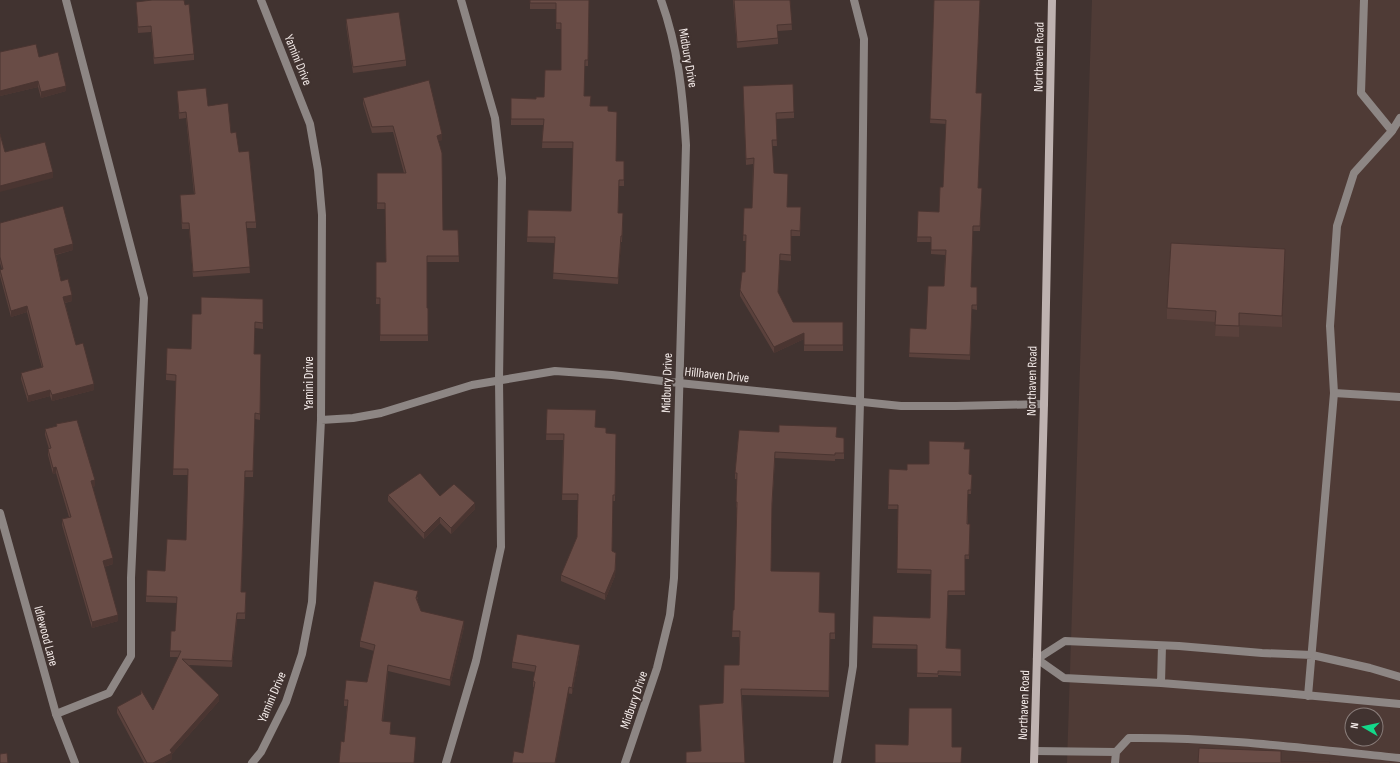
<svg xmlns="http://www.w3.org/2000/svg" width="1400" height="763" font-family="'Sofia Sans Condensed',sans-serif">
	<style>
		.built { fill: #4f3b36; fill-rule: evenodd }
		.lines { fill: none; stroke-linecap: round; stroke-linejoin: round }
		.lane { stroke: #8d8684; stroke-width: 8 }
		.street { stroke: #8d8684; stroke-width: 8 }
		.secondary { stroke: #beb2b0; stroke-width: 8 }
		.wall { fill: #5a413c }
		.shaded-wall { fill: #4a3531 }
		.building { fill: #694c46; stroke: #4a3531 }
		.labels { text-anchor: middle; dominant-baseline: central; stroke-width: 4; stroke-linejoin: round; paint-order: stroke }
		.street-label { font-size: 13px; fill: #f4ebe9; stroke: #413330 }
	</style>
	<rect width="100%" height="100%" fill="#413330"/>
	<path class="built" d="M 1092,0 L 1400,0 L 1400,763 L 1067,763 ZM 1352,715 L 1376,715 L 1376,739 L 1352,739 Z"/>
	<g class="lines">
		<path class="lane" d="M 1364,0 L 1361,93 L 1392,131
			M 1334,393 L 1400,397
			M 1400,677 L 1370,668 L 1312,655 L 1262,653 L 1179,646 L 1065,641 L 1037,659 L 1064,678 L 1161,683 L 1273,692 L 1400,704
			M 1161,683 L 1162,646
			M 1308,696 L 1334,393 L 1330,326 L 1337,226 L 1354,173 L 1392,131 L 1400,118
			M 56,714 L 109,693 L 131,656 L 131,578 L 144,298 L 66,0
			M 1035,751 L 1116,752 L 1115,763
			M 1116,752 L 1129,738 C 1219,737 1311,749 1400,758
			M 446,763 L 476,661 L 501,547 L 499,380 L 502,178 L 495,118 L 461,0
			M 837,763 L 853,666 L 860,402 L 864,39 L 854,0"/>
		<path class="street" d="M 321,420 L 353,418 L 381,413 L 472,385 L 555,371 L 612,375 L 679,383 L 901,406 L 956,406 L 1044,404
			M 0,513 L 56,714 L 75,763
			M 252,763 L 261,752 L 286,702 L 302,654 L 312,602 L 321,420 L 322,215 L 318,170 L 310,124 L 261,0
			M 625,763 L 657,668 L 670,615 L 674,578 L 686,145 C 683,95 678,47 661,0"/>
		<path class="secondary" d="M 1034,763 L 1044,404 L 1052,0"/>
	</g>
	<path class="wall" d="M 530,0 L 589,0 L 588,66 L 585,66 L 584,96 L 590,106 L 608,111 L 616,161 L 624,161 L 624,186 L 619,186 L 618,213 L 623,219 L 622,242 L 621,242 L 618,284 L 553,279 L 555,243 L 527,242 L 528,210 L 571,211 L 573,148 L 542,148 L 543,125 L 511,125 L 511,98 L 536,99 L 544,97 L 561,70 L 561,29 L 556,29 L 556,9 L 530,9 Z
		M 733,0 L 790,0 L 792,30 L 778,31 L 778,44 L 737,48 Z
		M 934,0 L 976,93 L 978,188 L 982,193 L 980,231 L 973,231 L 971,287 L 977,292 L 977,310 L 972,309 L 970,360 L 909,357 L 910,328 L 926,329 L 944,286 L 945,255 L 931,254 L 931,242 L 917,242 L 918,211 L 939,212 L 943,187 L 946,124 L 930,123 Z
		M 136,2 L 194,54 L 194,60 L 154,64 L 151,32 L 138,33 Z
		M 346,19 L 406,60 L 406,66 L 353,73 L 346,25 Z
		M 0,52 L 39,57 L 66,91 L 41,98 L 38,87 L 0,96 Z
		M 177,91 L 208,106 L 231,133 L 239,152 L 256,222 L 256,228 L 246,228 L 250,273 L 193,277 L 189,229 L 182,229 L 180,195 L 194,194 L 186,118 L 179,119 Z
		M 743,92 L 794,112 L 794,118 L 776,119 L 777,146 L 772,146 L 774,173 L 787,207 L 801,207 L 800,236 L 791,236 L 791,261 L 780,260 L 778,293 L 793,322 L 843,322 L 843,351 L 804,351 L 804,339 L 774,353 L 740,296 L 740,290 L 745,272 L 746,241 L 743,241 L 744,208 L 752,208 L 753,164 L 746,165 Z
		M 363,98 L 442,140 L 438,141 L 443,230 L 458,230 L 459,262 L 427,262 L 427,308 L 428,308 L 428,341 L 380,341 L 380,304 L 376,304 L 376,262 L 386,262 L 385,209 L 377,209 L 377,173 L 404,173 L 393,132 L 372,133 L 363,104 Z
		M 0,223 L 73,250 L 56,255 L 61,281 L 72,301 L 65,303 L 76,345 L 94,390 L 52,401 L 50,396 L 28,402 L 21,379 L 21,373 L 42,368 L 27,312 L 11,317 L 0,276 L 0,270 L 2,269 L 0,263 Z
		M 1285,260 L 1282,327 L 1239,325 L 1239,337 L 1215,336 L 1216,322 L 1167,319 L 1167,308 Z
		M 263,299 L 263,329 L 255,328 L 254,354 L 261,354 L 260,420 L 255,419 L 253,477 L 245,477 L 241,592 L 246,592 L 245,619 L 237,619 L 232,667 L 189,665 L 219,701 L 172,754 L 172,759 L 164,763 L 144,763 L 117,713 L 117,707 L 153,710 L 178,657 L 170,657 L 170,651 L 175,631 L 177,603 L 146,602 L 146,596 L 165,571 L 186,540 L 188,475 L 173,475 L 176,381 L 166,380 L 166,374 L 191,349 Z
		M 547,409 L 596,427 L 606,433 L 616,434 L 615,501 L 613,501 L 612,551 L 616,559 L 615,576 L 605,600 L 561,581 L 561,575 L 577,537 L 578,500 L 562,500 L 563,440 L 546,440 Z
		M 56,424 L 95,486 L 92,487 L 113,564 L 104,567 L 118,621 L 92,628 L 62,525 L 62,519 L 69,517 L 56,473 L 53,474 L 48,455 L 48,449 L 49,449 L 45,435 L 45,429 L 56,426 Z
		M 739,430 L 844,438 L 844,459 L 835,459 L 835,461 L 775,458 L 772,509 L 771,571 L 819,612 L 835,613 L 835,639 L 830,639 L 829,697 L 742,695 L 745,763 L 686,763 L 686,752 L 701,751 L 699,711 L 723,703 L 739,665 L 739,637 L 732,637 L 733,610 L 734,610 L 737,508 L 736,507 L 737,479 L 735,479 L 735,473 Z
		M 965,449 L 969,474 L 972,475 L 971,494 L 968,494 L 968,524 L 970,524 L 969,559 L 965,559 L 965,595 L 948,595 L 946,648 L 961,649 L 961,676 L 938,675 L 938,677 L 917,677 L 917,649 L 872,648 L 873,616 L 930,618 L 931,574 L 897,573 L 898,509 L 888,509 L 889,469 L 907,470 L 929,464 Z
		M 388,495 L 440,496 L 475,509 L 451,534 L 440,523 L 424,539 L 388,501 Z
		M 418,597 L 417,600 L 421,611 L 464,627 L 450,686 L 388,671 L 383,721 L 391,728 L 390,734 L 416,743 L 414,763 L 339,763 L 344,742 L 347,706 L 344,706 L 344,700 L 367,682 L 374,651 L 360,647 L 360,641 Z
		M 580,651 L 572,694 L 533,687 L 533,681 L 535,672 L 512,668 L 512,662 Z"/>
	<path class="shaded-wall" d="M 38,81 L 38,87 L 0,96 L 0,91 Z
		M 66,86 L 66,91 L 41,98 L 41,92 Z
		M 442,134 L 442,140 L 437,142 L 437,136 Z
		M 53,172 L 53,178 L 0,192 L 0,186 Z
		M 621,236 L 621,242 L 618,284 L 618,278 Z
		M 73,244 L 73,250 L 54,255 L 54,249 Z
		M 1285,249 L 1285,260 L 1282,327 L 1282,316 Z
		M 72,295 L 72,301 L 63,303 L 63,297 Z
		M 27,306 L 27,312 L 11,317 L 11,311 Z
		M 804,333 L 804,339 L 774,353 L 774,347 Z
		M 94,384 L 94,390 L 52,401 L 52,395 Z
		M 50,390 L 50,396 L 28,402 L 28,396 Z
		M 56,467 L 56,473 L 53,474 L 53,468 Z
		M 95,480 L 95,486 L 91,487 L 91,481 Z
		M 475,503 L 475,509 L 451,534 L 451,528 Z
		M 440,517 L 440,523 L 424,539 L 424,533 Z
		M 616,553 L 615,576 L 605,600 L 605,594 Z
		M 113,558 L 113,564 L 103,567 L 103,561 Z
		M 237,613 L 237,619 L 232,667 L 232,661 Z
		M 118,615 L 118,621 L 92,628 L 92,622 Z
		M 464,621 L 464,627 L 450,686 L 450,680 Z
		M 580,645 L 580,651 L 572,694 L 572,688 Z
		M 388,665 L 388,671 L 382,727 L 382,721 Z
		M 569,687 L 569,693 L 556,763 L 555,763 Z
		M 219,695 L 219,701 L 172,754 L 172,759 L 164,763 L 153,763 L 170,750 Z"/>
	<path class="building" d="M 152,0 L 184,0 L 185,5 L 189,4 L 194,54 L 154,58 L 151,26 L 138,27 L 136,2 Z
		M 530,0 L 589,0 L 588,60 L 585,60 L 584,96 L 591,96 L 590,106 L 608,106 L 608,111 L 617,112 L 616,161 L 624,161 L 624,180 L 619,180 L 618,213 L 623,213 L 622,236 L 621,236 L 618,278 L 553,273 L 555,237 L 527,237 L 528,210 L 571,211 L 573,142 L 542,142 L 544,119 L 511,119 L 511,98 L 536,99 L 536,97 L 544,97 L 545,70 L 561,70 L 561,23 L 556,23 L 556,3 L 530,3 Z
		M 734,0 L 790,0 L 792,24 L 777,25 L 778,38 L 737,42 Z
		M 934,0 L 980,0 L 976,93 L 982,93 L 978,188 L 982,188 L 980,226 L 973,226 L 971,287 L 977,287 L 977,305 L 972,305 L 970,355 L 909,353 L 910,328 L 926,329 L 928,286 L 944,286 L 946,250 L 931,250 L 931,237 L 917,237 L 918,211 L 939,212 L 940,187 L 943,187 L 946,120 L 930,119 Z
		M 399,12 L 406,60 L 353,67 L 346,19 Z
		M 36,44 L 39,57 L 58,52 L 66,86 L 41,92 L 38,81 L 0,91 L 0,52 Z
		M 429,80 L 442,134 L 437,136 L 442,153 L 443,230 L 458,230 L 459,256 L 427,256 L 427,308 L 428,308 L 428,335 L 380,335 L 380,298 L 376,298 L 376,262 L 386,262 L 385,203 L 377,203 L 377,173 L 406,173 L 393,126 L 372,127 L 363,98 Z
		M 793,84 L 794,112 L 776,113 L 777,140 L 772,140 L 774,173 L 788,174 L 787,207 L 801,207 L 800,231 L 791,230 L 791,255 L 780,254 L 778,292 L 793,322 L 843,322 L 843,345 L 804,345 L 804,333 L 774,347 L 740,290 L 742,272 L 745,272 L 746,235 L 743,235 L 744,208 L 752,208 L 754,158 L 746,159 L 743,86 Z
		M 206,88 L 208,106 L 228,103 L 231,133 L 236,132 L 239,152 L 249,151 L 256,222 L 246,222 L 250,267 L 193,272 L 189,223 L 182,223 L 180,195 L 195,194 L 186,112 L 179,113 L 177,91 Z
		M 0,134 L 5,152 L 45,142 L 53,172 L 0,186 Z
		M 63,206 L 73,244 L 54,249 L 61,281 L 68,279 L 72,295 L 63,297 L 76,345 L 83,343 L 94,384 L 52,395 L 50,390 L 28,396 L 21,373 L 43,367 L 27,306 L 11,311 L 0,270 L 3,269 L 0,257 L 0,223 Z
		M 1171,243 L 1285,249 L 1282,316 L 1239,313 L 1239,326 L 1215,325 L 1216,311 L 1167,308 Z
		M 201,297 L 263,299 L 263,323 L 255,322 L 254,354 L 261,354 L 260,414 L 255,413 L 253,471 L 245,471 L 241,592 L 246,592 L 245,613 L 237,613 L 232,661 L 182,659 L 219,695 L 170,750 L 172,753 L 153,763 L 147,763 L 117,707 L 141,694 L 141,690 L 153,710 L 181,651 L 170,651 L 171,631 L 175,631 L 177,597 L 146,596 L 147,570 L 165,571 L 167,539 L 186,540 L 188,469 L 173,469 L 176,375 L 166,374 L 167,348 L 191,349 L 192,314 L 201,314 Z
		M 547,409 L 596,410 L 595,427 L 606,428 L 606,433 L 616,434 L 615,495 L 613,495 L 612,551 L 616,553 L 615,570 L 605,594 L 561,575 L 577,537 L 578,494 L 562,494 L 564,434 L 546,434 Z
		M 77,420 L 95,480 L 91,481 L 113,558 L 103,561 L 118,615 L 92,622 L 62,519 L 71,517 L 56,467 L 53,468 L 48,449 L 51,448 L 45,429 L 57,426 L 56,424 Z
		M 779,425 L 837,427 L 836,437 L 844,438 L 844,453 L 835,453 L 835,455 L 775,452 L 772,503 L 771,571 L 820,572 L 819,612 L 835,613 L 835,633 L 830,633 L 829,691 L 741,689 L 745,763 L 686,763 L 686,752 L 701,751 L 699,705 L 723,703 L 724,665 L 739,665 L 740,631 L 732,631 L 733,610 L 734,610 L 737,502 L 736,502 L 737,473 L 735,473 L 739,430 L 779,432 Z
		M 929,441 L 965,442 L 964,449 L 970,449 L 969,474 L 972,475 L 971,490 L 968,490 L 967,524 L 970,524 L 969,555 L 965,555 L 965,591 L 948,591 L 946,648 L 961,649 L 961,672 L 938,671 L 938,674 L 917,673 L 917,645 L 872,644 L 873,616 L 930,618 L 931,570 L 897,569 L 898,505 L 888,505 L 889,469 L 907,470 L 907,464 L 929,464 Z
		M 420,473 L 440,496 L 454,484 L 475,503 L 451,528 L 440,517 L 424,533 L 388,495 Z
		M 374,581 L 418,591 L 416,598 L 421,611 L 464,621 L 450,680 L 388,665 L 382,721 L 391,722 L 390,734 L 416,737 L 414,763 L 339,763 L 341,741 L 344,742 L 348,700 L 344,700 L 346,680 L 367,682 L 375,645 L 360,641 Z
		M 517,634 L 580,645 L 572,688 L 569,687 L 555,763 L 512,763 L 514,751 L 523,753 L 535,682 L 533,681 L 536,666 L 512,662 Z
		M 909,708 L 952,708 L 952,747 L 962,747 L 961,763 L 875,763 L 875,744 L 908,745 Z
		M 1199,748 L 1281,751 L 1281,762 L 1330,762 L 1330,763 L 1198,763 Z
		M 7,753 L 8,763 L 0,763 L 0,754 Z"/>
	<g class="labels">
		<g class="street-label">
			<text transform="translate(1039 57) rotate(-89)">Northaven Road</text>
			<text transform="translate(688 58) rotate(80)">Midbury Drive</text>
			<text transform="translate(298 60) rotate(68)">Yamini Drive</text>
			<text transform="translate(717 375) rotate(6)">Hillhaven Drive</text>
			<text transform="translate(1032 381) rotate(-89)">Northaven Road</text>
			<text transform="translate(309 383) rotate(-90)">Yamini Drive</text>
			<text transform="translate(667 383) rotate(-88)">Midbury Drive</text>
			<text transform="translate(46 636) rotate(75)">Idlewood Lane</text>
			<text transform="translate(272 697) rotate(-67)">Yamini Drive</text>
			<text transform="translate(634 700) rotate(-71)">Midbury Drive</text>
			<text transform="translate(1024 705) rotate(-88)">Northaven Road</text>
		</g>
	</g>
	<g transform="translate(1364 727) rotate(279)"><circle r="19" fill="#413330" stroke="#897d7a"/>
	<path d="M0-3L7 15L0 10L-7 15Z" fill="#13d98a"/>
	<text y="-6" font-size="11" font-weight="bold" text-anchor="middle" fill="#f4ebe9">N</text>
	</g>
</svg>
